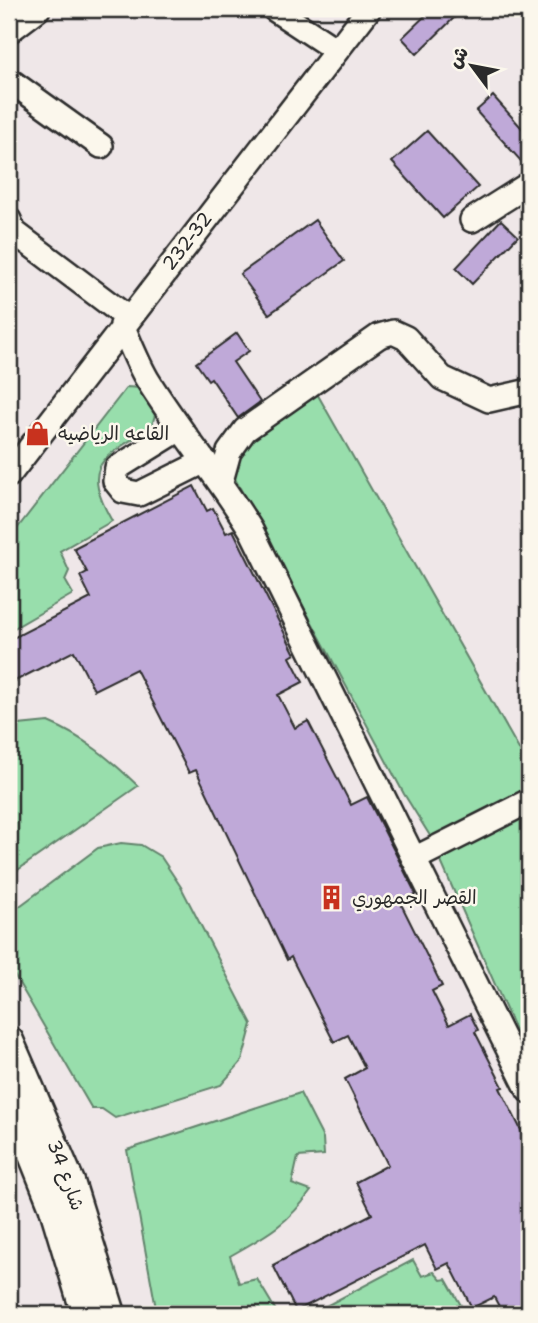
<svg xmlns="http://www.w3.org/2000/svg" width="538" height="1323" font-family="'Shantell Sans','Playpen Sans Arabic',sans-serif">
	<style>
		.green { fill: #98deac; stroke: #62846c; stroke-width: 2 }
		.building { fill: #bfa9d8; stroke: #2b2b2b; stroke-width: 2 }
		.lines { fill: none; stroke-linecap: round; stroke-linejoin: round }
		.minor-casing { stroke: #2b2b2b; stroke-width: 28 }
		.major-casing { stroke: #2b2b2b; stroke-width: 33 }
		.minor { stroke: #fbf7ec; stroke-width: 23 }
		.major { stroke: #fbf7ec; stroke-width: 28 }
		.labels { text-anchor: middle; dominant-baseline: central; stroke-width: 5; stroke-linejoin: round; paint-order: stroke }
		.street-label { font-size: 19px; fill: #2b2b2b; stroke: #fbf7ec }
		.poi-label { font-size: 19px; fill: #2b2b2b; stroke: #fbf7ec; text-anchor: start }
	</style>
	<rect width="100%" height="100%" fill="#efe7e8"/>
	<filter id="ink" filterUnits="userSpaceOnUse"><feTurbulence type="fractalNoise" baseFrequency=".0143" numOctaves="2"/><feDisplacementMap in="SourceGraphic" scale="14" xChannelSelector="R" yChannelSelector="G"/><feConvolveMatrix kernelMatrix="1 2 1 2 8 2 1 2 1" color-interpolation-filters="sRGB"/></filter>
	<g filter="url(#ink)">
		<path class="green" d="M 127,387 L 140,388 L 155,415 L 151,428 C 104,457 79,463 112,521 L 60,551 L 69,571 L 65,580 L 73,594 L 9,631 L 9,539 Z
			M 315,390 L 529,767 L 529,792 L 432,839 L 404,794 L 233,475 L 244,447 Z
			M 48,722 C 84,737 110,759 138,786 L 9,876 L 9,726 Z
			M 529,814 L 529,1035 L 519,1039 L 438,855 Z
			M 121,843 L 141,845 L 161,857 L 181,887 L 252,1024 L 242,1061 L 221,1085 L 115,1118 L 102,1109 L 92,1109 L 9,966 L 9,914 L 98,848 Z
			M 300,1093 L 323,1138 L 324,1155 L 298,1157 L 292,1184 L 311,1191 C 287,1225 265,1236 230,1256 L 239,1283 L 257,1279 L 278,1314 L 157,1314 L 127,1150 Z
			M 413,1260 L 422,1276 L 434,1272 L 441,1280 L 446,1279 L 466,1314 L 311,1314 Z"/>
		<path class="building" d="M 432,9 L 463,9 L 417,54 L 402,38 Z
			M 493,96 L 529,136 L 529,170 L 476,111 Z
			M 427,131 L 478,187 L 443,218 L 392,162 Z
			M 315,220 L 344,261 L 269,314 L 240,274 Z
			M 501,220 L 518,236 L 472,284 L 456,268 Z
			M 237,333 L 249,351 L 233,362 L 260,402 L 238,418 L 211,378 L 208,380 L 196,363 Z
			M 194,486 L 207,511 L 213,508 L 226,533 L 233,530 L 295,654 L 290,657 L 303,682 L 278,695 L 295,728 L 308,721 L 351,805 L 367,797 L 416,894 L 400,902 L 442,986 L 432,991 L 449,1025 L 470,1014 L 478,1030 L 475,1032 L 503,1087 L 500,1088 L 524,1136 L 529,1134 L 529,1314 L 503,1314 L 494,1297 L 472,1308 L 449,1263 L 437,1269 L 425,1245 L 296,1311 L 273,1265 L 372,1214 L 356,1182 L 388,1165 L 345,1079 L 365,1068 L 348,1035 L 334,1042 L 291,957 L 287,960 L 196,770 L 189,773 L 136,669 L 94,690 L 74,651 L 9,684 L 9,640 L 91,598 L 80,576 L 87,572 L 74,548 Z"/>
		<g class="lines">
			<defs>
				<path id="minor" d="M 274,9 L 336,50
					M 9,31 L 38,9
					M 9,80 L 101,146
					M 9,220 L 14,232 L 128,318
					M 472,220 L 529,184
					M 122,325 C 130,343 137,362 147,379 C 179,431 219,477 251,530 L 529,1091
					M 180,429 L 117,468 L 115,481 L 123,491 L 139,494 L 205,461
					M 9,475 L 369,9
					M 221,481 L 229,452 L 245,430 L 379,336 L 393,332 L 406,338 L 442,378 L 489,400 L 529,391
					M 414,859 L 529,801"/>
				<path id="major" d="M 9,1041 L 70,1182 L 111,1314
					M 9,1095 L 53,1205 L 86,1314"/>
			</defs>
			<use href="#minor" class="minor-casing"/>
			<use href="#major" class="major-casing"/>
			<use href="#minor" class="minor"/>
			<use href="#major" class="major"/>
		</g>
	</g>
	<defs>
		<symbol id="shop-bare" viewBox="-9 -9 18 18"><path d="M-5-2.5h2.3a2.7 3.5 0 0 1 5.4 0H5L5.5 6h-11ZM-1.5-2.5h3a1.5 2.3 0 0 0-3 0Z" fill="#c8321e" stroke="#fbf7ec" stroke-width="2.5" paint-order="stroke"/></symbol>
		<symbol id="building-bare" viewBox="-9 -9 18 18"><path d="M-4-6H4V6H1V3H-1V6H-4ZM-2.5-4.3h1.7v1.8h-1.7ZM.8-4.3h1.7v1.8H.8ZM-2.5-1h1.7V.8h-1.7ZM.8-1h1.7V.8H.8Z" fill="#c8321e" stroke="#fbf7ec" stroke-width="2.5" paint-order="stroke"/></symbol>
	</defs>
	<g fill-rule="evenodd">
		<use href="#shop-bare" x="20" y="416" width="35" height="35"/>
		<use href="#building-bare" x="314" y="880" width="35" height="35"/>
	</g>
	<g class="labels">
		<g class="street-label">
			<text transform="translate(187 241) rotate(-52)">232-32</text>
			<text transform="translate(66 1175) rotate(70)">شارع 34</text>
		</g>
		<g class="poi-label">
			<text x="58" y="433">القاعه الرياضيه</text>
			<text x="352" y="897">القصر الجمهوري</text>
		</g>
	</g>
	<rect width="538" height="1323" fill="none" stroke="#fbf7ec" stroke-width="35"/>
	<rect x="18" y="18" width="503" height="1288" fill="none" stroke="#2b2b2b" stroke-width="2.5" filter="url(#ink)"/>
	<g transform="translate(472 66) rotate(302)" stroke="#fbf7ec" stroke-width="5" paint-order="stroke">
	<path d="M0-5L12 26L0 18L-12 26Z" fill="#2b2b2b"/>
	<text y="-10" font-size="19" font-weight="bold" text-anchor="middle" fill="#2b2b2b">ش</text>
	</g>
</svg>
